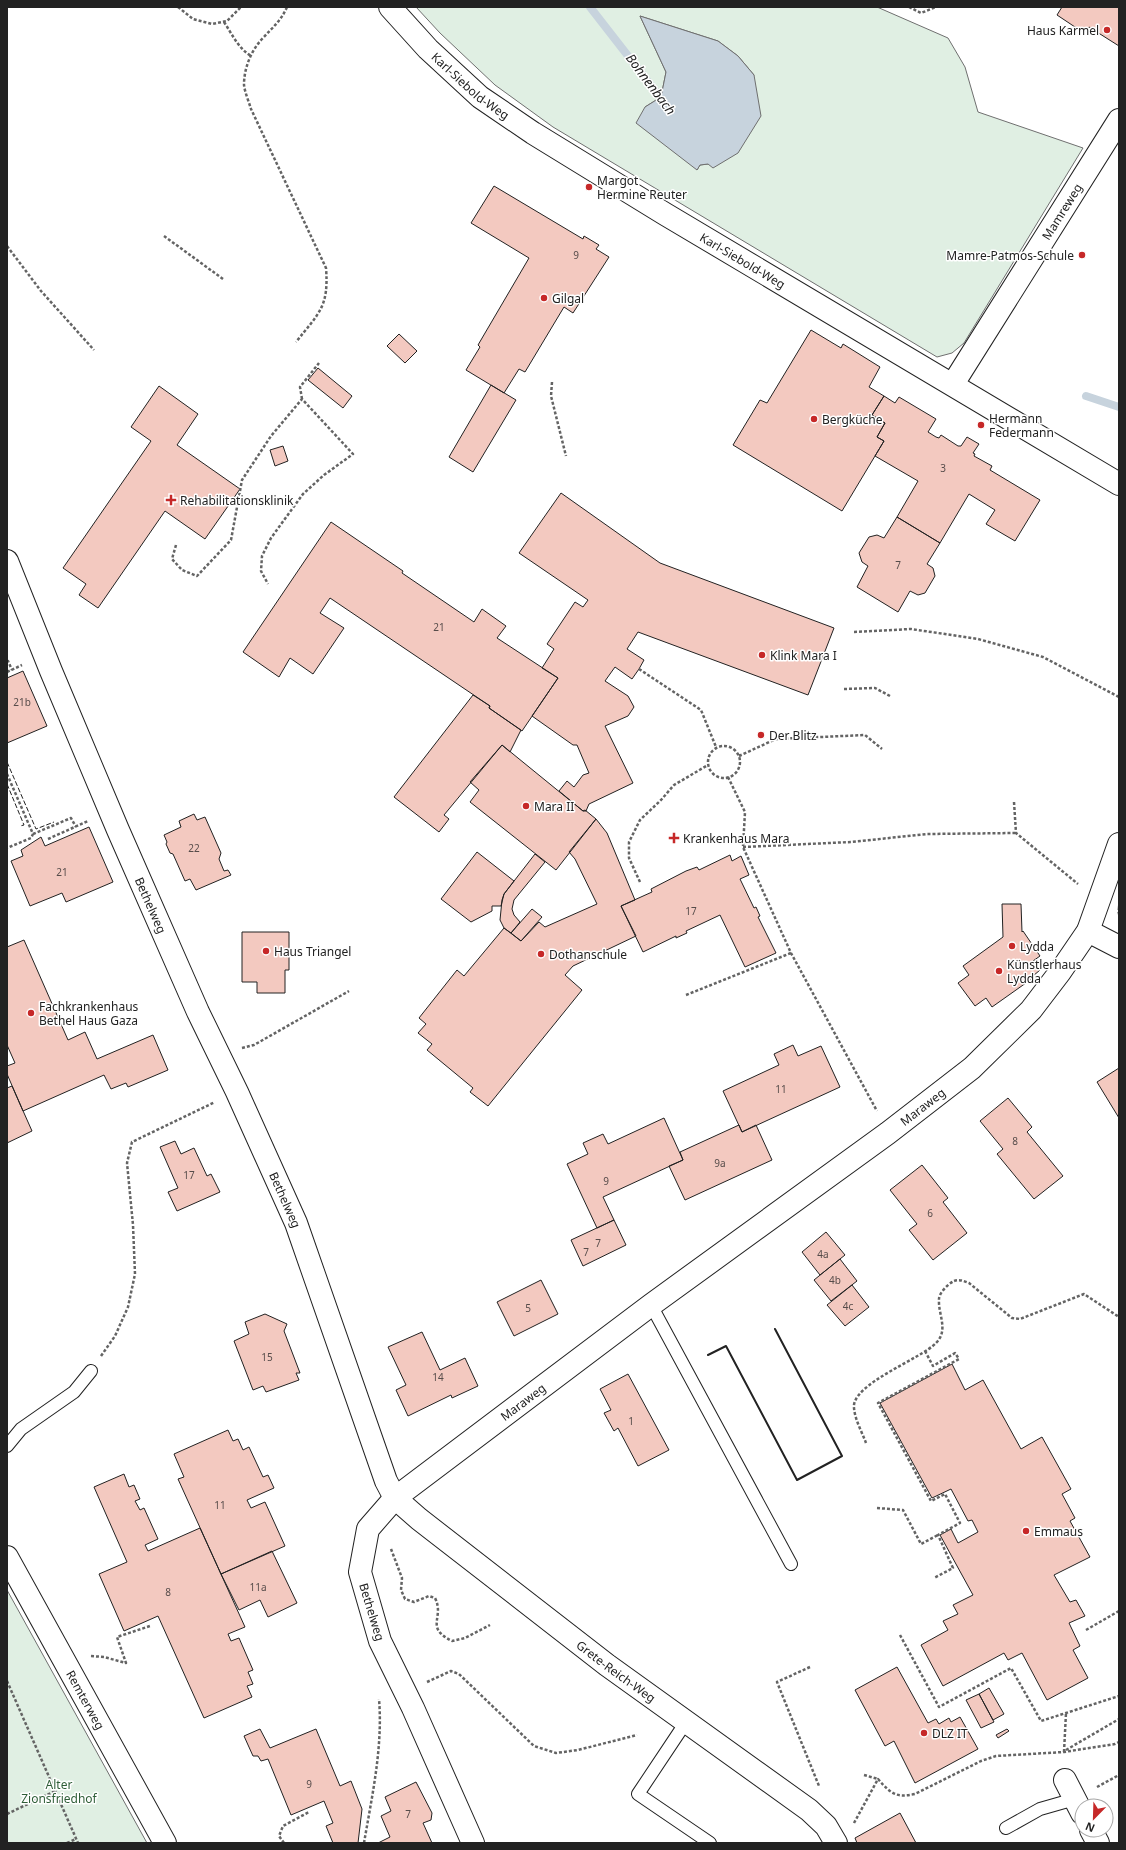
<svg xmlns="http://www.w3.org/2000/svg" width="1126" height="1850" font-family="'Noto Sans',sans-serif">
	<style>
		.green { fill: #e0efe3; stroke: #6f6f6f; fill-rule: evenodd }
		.water { fill: #c7d3dd; stroke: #6f6f6f }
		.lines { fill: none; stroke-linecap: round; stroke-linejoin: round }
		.stream { stroke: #c7d3dd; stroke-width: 8 }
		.building { fill: #f3c9c0; stroke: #222 }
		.lane-casing { stroke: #222; stroke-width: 14 }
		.street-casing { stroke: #222; stroke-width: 24 }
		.path { stroke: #646464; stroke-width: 2.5; stroke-dasharray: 3 2; stroke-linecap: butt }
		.lane { stroke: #fff; stroke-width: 12 }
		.street { stroke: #fff; stroke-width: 22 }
		.fence { stroke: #222; stroke-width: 1; stroke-dasharray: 5 2; stroke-linecap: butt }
		.wall { stroke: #222; stroke-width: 2 }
		.poi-dot { fill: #c62828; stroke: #fff; stroke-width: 1.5 }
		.labels { text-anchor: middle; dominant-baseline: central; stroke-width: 3; stroke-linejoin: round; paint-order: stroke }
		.number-label { font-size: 10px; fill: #564c4a }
		.poi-label { font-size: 12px; fill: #222; stroke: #fff; text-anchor: start }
		.street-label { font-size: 12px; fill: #222; stroke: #fff }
		.park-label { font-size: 12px; fill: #2f5e38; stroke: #fff }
		.water-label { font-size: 13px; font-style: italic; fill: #222; stroke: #fff }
	</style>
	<rect width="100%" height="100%" fill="#fff"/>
	<path class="green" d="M 416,7 L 877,7 L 948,38 L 965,67 L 978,112 L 1083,148 L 964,343 L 952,353 L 937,357 L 553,127 L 495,85 L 440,33 ZM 640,16 L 718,41 L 738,56 L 754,75 L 708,164 L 700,165 L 697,170 L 645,107 L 661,97 L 666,72 Z
		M 7,1590 L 17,1608 L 147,1843 L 7,1843 Z"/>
	<path class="water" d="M 640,16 L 718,41 L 738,56 L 754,75 L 761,116 L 738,153 L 713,168 L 708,164 L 700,165 L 697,170 L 636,123 L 645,107 L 661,97 L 666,72 Z"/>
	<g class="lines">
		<path class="stream" d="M 590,7 L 667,106
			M 1086,396 L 1119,407"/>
	</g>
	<path class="building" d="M 1062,7 L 1119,7 L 1119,46 L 1089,27 L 1084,33 L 1057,15 Z
		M 494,186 L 583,239 L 584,236 L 599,245 L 596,249 L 609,257 L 573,313 L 564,307 L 525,372 L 519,369 L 504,393 L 466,370 L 480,347 L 478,345 L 529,258 L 471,223 Z
		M 811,330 L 841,348 L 843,344 L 880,367 L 869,387 L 884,396 L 872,415 L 885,423 L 877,437 L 884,441 L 842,511 L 733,445 L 760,400 L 767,403 Z
		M 399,334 L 417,351 L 405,363 L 387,346 Z
		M 318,368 L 352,396 L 343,408 L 308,380 Z
		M 491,385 L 516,400 L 473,472 L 449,457 Z
		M 159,386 L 198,414 L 177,445 L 240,489 L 205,539 L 165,511 L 98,608 L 79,595 L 86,584 L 63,568 L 151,441 L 131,427 Z
		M 884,396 L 895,403 L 899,397 L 936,419 L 928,432 L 936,437 L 939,438 L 941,435 L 958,446 L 961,446 L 967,437 L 979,444 L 973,453 L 975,454 L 974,456 L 992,466 L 990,470 L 1040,500 L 1015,541 L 986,524 L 995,510 L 969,494 L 940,543 L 897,517 L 918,481 L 875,456 L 884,441 L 877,437 L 885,423 L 872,415 Z
		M 283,446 L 288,461 L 275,466 L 270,450 Z
		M 561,493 L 660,563 L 834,628 L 808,695 L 638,632 L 627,649 L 644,660 L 639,669 L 632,679 L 615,667 L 605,681 L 628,696 L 634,707 L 628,716 L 605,726 L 633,783 L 589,804 L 586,811 L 583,811 L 559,791 L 567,781 L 574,787 L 583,775 L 589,773 L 577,745 L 573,745 L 532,716 L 558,678 L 542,668 L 554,649 L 547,644 L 575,602 L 583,607 L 588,600 L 519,553 Z
		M 897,517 L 940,543 L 927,564 L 933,568 L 935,576 L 925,593 L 918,595 L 910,591 L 898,612 L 857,587 L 868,566 L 862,562 L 859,553 L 869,537 L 877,535 L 884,538 Z
		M 331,522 L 403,571 L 402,573 L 474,622 L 482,609 L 506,626 L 497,638 L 558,678 L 522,731 L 489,708 L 490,706 L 330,598 L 320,613 L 344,628 L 313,674 L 290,658 L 279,677 L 243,652 Z
		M 23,671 L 47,726 L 7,743 L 7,678 Z
		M 473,695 L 490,706 L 489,708 L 521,730 L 510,752 L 502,745 L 444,815 L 449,819 L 439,832 L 394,797 Z
		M 502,745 L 583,811 L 585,810 L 596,819 L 556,870 L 470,802 L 479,790 L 470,782 Z
		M 194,814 L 197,820 L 205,817 L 221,853 L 219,859 L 224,871 L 228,870 L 231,875 L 196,890 L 190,879 L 185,881 L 173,854 L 170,853 L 166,844 L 167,842 L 164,835 L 181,827 L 179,821 Z
		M 596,819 L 607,833 L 635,900 L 621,906 L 636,936 L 573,966 L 565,975 L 582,990 L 488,1106 L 470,1092 L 473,1088 L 427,1050 L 432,1044 L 418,1033 L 426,1024 L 419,1018 L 457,970 L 464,976 L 504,928 L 521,941 L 539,922 L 545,927 L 597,904 L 575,859 L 569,852 Z
		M 89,827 L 113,882 L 66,902 L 62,893 L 30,906 L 11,861 L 23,856 L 21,850 L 41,837 L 45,846 Z
		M 477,852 L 514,881 L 504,894 L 501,906 L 492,906 L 492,911 L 471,922 L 441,899 Z
		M 535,854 L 545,862 L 514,900 L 512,909 L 514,915 L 520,922 L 511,933 L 504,928 L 500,920 L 502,900 L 504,894 Z
		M 730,855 L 732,861 L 741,856 L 749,875 L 740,879 L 754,908 L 756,907 L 760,916 L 758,917 L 776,953 L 745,967 L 720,915 L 686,931 L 687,933 L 676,938 L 676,936 L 643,952 L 621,906 L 652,892 L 651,889 L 686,871 L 697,867 L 699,870 Z
		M 1002,904 L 1021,904 L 1022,932 L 1023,931 L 1040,956 L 1033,961 L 1040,970 L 1033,976 L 1033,978 L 992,1007 L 986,998 L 975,1006 L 958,983 L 969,975 L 963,966 L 1003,937 Z
		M 532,909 L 542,917 L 521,941 L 511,933 Z
		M 242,932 L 289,932 L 289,970 L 285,970 L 285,993 L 257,993 L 257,982 L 242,982 Z
		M 24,940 L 68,1040 L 85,1032 L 97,1059 L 153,1035 L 168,1070 L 128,1087 L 126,1083 L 111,1089 L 104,1075 L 23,1111 L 7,1074 L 7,1066 L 15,1063 L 7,1045 L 7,947 Z
		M 793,1045 L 798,1056 L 821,1046 L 840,1087 L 742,1132 L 723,1091 L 779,1065 L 774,1054 Z
		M 1119,1068 L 1119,1118 L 1097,1082 Z
		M 12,1086 L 32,1131 L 7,1143 L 7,1088 Z
		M 1008,1098 L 1032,1127 L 1027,1132 L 1063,1176 L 1034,1199 L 997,1154 L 1003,1149 L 980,1121 Z
		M 664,1118 L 683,1160 L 603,1197 L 614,1220 L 597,1228 L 567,1164 L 588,1154 L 583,1143 L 603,1134 L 608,1144 Z
		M 739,1125 L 742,1132 L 756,1125 L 772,1160 L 685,1200 L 669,1166 L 683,1160 L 680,1152 Z
		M 175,1141 L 181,1154 L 194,1148 L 207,1176 L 211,1174 L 220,1192 L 177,1211 L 168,1192 L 178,1188 L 160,1147 Z
		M 922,1165 L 948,1198 L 943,1202 L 967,1233 L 933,1260 L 909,1230 L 917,1224 L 890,1190 Z
		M 614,1220 L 626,1245 L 583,1266 L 571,1240 Z
		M 826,1232 L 845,1255 L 820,1275 L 802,1252 Z
		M 840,1259 L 857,1281 L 831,1301 L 814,1280 Z
		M 541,1280 L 558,1314 L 514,1336 L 497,1302 Z
		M 852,1285 L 869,1307 L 845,1326 L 827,1305 Z
		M 265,1314 L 287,1324 L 284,1331 L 300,1373 L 296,1373 L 299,1380 L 266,1392 L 263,1386 L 253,1390 L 234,1341 L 249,1334 L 245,1322 Z
		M 422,1332 L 440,1370 L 465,1358 L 478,1386 L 452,1398 L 451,1395 L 408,1416 L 396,1390 L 406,1385 L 388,1347 Z
		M 952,1364 L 965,1390 L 983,1380 L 1021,1449 L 1042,1437 L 1071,1489 L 1062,1494 L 1075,1518 L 1070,1521 L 1090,1557 L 1054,1575 L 1070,1602 L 1076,1600 L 1085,1616 L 1069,1623 L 1080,1646 L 1073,1650 L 1088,1678 L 1047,1700 L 1022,1653 L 1008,1660 L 1004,1653 L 943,1686 L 921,1645 L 948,1630 L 943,1621 L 958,1614 L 953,1605 L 973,1595 L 940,1535 L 951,1529 L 958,1543 L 978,1532 L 972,1520 L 968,1521 L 951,1489 L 932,1498 L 880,1403 Z
		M 628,1374 L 669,1450 L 638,1466 L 618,1428 L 614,1431 L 604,1413 L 611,1410 L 600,1389 Z
		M 228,1430 L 233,1441 L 238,1439 L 243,1450 L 249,1447 L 263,1477 L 268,1475 L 274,1488 L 247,1500 L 251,1508 L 265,1502 L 285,1546 L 221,1574 L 178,1479 L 184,1477 L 174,1454 Z
		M 124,1474 L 129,1487 L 134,1485 L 140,1499 L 135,1501 L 140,1510 L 144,1508 L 158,1539 L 145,1545 L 148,1551 L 200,1528 L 245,1627 L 228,1634 L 231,1641 L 239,1638 L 253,1670 L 248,1672 L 253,1684 L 247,1686 L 252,1697 L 204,1718 L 158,1616 L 124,1631 L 99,1574 L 127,1562 L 94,1487 Z
		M 272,1551 L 297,1603 L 268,1617 L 260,1600 L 239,1610 L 221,1574 Z
		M 897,1667 L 928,1723 L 936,1719 L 939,1724 L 949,1718 L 951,1722 L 960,1717 L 978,1749 L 915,1783 L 894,1741 L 885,1746 L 855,1690 Z
		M 989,1688 L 1004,1714 L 993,1720 L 979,1694 Z
		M 979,1694 L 994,1722 L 981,1728 L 966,1700 Z
		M 260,1729 L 270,1748 L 316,1729 L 340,1786 L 351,1781 L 362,1809 L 358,1843 L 333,1843 L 326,1826 L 333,1823 L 324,1801 L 291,1815 L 268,1759 L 261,1761 L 258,1756 L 253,1756 L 244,1736 Z
		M 1007,1729 L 1009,1731 L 998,1738 L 996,1735 Z
		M 416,1782 L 432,1813 L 431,1820 L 423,1823 L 432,1843 L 378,1843 L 390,1837 L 381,1816 L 391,1811 L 385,1797 Z
		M 900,1813 L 916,1843 L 857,1843 L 855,1838 Z"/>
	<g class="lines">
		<defs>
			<path id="lane" d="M 651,1305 L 791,1564
				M 7,1446 L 21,1429 L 74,1392 L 91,1371
				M 686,1722 L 638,1794 L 710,1843
				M 1006,1828 L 1040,1809 L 1075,1799"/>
			<g id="street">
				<path id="s1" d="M 390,7 L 428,49 L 480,97 L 533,133 L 665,214 L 1119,484"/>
				<path id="s2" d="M 953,384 L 1119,120"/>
				<path id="s3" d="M 7,561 L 51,671 L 118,830 L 198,1012 L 237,1092 L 296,1223 L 386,1481 L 395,1498 L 419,1519 L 607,1665 L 809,1810 L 826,1826 L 836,1843"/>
				<path d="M 1088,931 L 1119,947"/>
				<path id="s4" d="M 7,1557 L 165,1843"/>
				<path d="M 1065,1780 L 1082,1813"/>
				<path d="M 1091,1830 L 1098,1843"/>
				<path id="s5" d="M 473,1843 L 413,1708 L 380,1641 L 360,1572 L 368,1529 L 395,1498 L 651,1305 L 888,1133 L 972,1068 L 1031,1010 L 1060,972 L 1088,931 L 1119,844"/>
			</g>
		</defs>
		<use href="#lane" class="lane-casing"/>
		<use href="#street" class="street-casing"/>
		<path class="path" d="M 178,7 L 193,19 L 212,24 L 227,21 L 241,7
			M 287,7 C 281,21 272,28 262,39 C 251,51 244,68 244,85 C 245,93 249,102 251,109 L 326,268 C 329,307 319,313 296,342
			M 909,7 L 921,13 L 936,7
			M 224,22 C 232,34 238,48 251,56
			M 164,236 L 223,279
			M 7,246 L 41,291 L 94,350
			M 552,382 L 551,396 L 566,456
			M 302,399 L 300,387 L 319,363
			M 176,545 L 172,559 L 182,570 L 197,576 L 231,540 L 242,480 L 271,436 L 302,399 L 353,454 L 324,475 L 303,494 L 271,538 L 262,556 L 261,571 L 268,584
			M 854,632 L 911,629 L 978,639 L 1043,657 L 1119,697
			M 7,662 L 8,661 L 12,670
			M 639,669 L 701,710 L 716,747
			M 7,672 L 22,665
			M 844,689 L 875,688 L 890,696
			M708 762a16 16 0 1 1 32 0a16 16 0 1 1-32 0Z
			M 739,756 L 776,739 L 865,735 L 882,749
			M 7,774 L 33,834 L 31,838 L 7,848
			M 728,777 L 745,812 L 743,847 L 791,953 L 877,1111
			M 1014,802 L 1016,833 L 1078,884
			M 33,834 L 71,818 L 76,827
			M 48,839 L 88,821
			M 743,847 L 851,842 L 927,834 L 1016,833
			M 640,882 L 629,858 L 629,842 L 640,820 L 661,800 L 674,785 L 708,765
			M 686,995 L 791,953
			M 242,1048 L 254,1045 L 349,991
			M 925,1351 L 933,1366 L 955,1353 L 959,1359 L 878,1403 L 931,1501 L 945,1494 L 960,1523 L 938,1535 L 953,1568 L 934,1578
			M 101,1356 L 115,1336 L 128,1307 L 135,1274 L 133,1225 L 127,1163 L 132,1142 L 215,1102
			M 866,1443 C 862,1432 855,1420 854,1408 C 851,1384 921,1359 936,1343 C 949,1330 938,1315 939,1299 C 939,1293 948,1284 954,1281 C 959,1279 964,1281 969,1283 L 1012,1318 L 1020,1319 L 1084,1294 L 1119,1317
			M 877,1508 L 903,1510 L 921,1544 L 938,1535
			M 391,1549 L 402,1578 L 401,1590 L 405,1599 L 414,1602 L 429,1596 L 435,1598 C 445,1618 424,1627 452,1641 L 465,1638 L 490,1625
			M 1086,1630 L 1119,1611
			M 900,1635 L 939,1707 L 1011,1668 L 1041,1721 L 1119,1696
			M 91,1656 L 104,1657 L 126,1663 L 117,1637 L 150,1626
			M 810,1667 L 777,1682 L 819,1786
			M 7,1681 L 78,1843
			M 427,1682 L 451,1671 L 459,1674 L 534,1746 L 556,1753 L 578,1750 L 637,1735
			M 1066,1750 L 1119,1719
			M 1064,1752 L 1066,1713
			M 864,1775 L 878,1779
			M 1097,1787 L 1119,1775
			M 7,1814 L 55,1791
			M 854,1823 L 878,1779 C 891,1794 896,1798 915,1794 L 981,1761 L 996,1756 L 1064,1752 L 1115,1744 L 1119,1742
			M 67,1843 L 76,1839
			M 284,1843 L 279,1836 L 283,1826 L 309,1812
			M 364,1843 C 372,1796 383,1747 379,1699"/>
		<use href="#lane" class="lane"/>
		<use href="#street" class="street"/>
		<path class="fence" d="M 7,762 L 36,829 L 54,822
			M 7,784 L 24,825 L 20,826
			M 1119,898 L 1118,912 L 1119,918"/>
		<path class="wall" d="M 708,1355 L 726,1346 L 797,1480 L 842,1456 L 775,1329"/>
	</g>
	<g class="poi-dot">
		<circle cx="1107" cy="30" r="4"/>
		<circle cx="589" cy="187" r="4"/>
		<circle cx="1082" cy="255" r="4"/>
		<circle cx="544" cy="298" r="4"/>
		<circle cx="814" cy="419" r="4"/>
		<circle cx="981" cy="425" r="4"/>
		<path d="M169 494h4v4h4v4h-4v4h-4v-4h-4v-4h4z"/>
		<circle cx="762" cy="655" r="4"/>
		<circle cx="761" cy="735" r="4"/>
		<circle cx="526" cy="806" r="4"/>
		<path d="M672 832h4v4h4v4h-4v4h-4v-4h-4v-4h4z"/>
		<circle cx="1012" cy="946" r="4"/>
		<circle cx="266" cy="951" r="4"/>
		<circle cx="541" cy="954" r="4"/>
		<circle cx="999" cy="971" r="4"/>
		<circle cx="31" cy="1013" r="4"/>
		<circle cx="1026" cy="1531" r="4"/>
		<circle cx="924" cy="1733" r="4"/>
	</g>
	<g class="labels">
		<g class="number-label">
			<text x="576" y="255">9</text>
			<text x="943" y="468">3</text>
			<text x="898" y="565">7</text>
			<text x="439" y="627">21</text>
			<text x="22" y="702">21b</text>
			<text x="194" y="848">22</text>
			<text x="62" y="872">21</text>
			<text x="691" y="911">17</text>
			<text x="781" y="1089">11</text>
			<text x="1015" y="1141">8</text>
			<text x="720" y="1163">9a</text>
			<text x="189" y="1175">17</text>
			<text x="606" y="1181">9</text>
			<text x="930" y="1213">6</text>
			<text x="598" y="1243">7</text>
			<text x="586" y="1252">7</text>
			<text x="823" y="1254">4a</text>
			<text x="835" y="1280">4b</text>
			<text x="848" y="1306">4c</text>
			<text x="528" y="1308">5</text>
			<text x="267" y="1357">15</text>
			<text x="438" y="1377">14</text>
			<text x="631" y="1421">1</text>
			<text x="220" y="1505">11</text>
			<text x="258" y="1587">11a</text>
			<text x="168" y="1592">8</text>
			<text x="309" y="1784">9</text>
			<text x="408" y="1814">7</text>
		</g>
		<g class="poi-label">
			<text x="1099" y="30" text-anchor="end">Haus Karmel</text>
			<text x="597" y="180">Margot<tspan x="597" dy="14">Hermine Reuter</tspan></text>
			<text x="1074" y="255" text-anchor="end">Mamre-Patmos-Schule</text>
			<text x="552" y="298">Gilgal</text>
			<text x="989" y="418">Hermann<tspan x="989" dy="14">Federmann</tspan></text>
			<text x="822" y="419">Bergküche</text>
			<text x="180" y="500">Rehabilitationsklinik</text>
			<text x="770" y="655">Klink Mara I</text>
			<text x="769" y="735">Der Blitz</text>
			<text x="534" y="806">Mara II</text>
			<text x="683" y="838">Krankenhaus Mara</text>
			<text x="1020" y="946">Lydda</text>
			<text x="274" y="951">Haus Triangel</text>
			<text x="549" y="954">Dothanschule</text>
			<text x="1007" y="964">Künstlerhaus<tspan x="1007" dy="14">Lydda</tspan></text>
			<text x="39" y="1006">Fachkrankenhaus<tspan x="39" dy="14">Bethel Haus Gaza</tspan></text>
			<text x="1034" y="1531">Emmaus</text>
			<text x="932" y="1733">DLZ IT</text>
		</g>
		<g class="street-label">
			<text stroke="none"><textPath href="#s1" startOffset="113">Karl-Siebold-Weg</textPath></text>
			<text stroke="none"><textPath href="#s2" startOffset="204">Mamreweg</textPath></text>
			<text stroke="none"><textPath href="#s1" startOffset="437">Karl-Siebold-Weg</textPath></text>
			<text stroke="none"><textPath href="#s3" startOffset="373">Bethelweg</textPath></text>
			<text stroke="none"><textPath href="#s5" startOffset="1036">Maraweg</textPath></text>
			<text stroke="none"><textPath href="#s3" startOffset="697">Bethelweg</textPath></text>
			<text stroke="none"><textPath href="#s5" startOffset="539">Maraweg</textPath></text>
			<text transform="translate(372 1612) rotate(73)">Bethelweg</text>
			<text stroke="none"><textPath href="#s3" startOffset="1296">Grete-Reich-Weg</textPath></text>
			<text stroke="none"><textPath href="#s4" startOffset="163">Remterweg</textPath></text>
		</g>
		<g class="park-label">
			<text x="59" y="1784">Alter<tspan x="59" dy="14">Zionsfriedhof</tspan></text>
		</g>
		<g class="water-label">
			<text transform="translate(651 84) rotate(53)">Bohnenbach</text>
		</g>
	</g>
	<rect width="1126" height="1850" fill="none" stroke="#222222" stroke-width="16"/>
	<g transform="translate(1094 1818) rotate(203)"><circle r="19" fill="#ffffff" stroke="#a7a7a7"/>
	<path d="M0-3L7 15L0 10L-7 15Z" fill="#c62828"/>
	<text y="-6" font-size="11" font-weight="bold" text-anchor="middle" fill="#222222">N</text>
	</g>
</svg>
